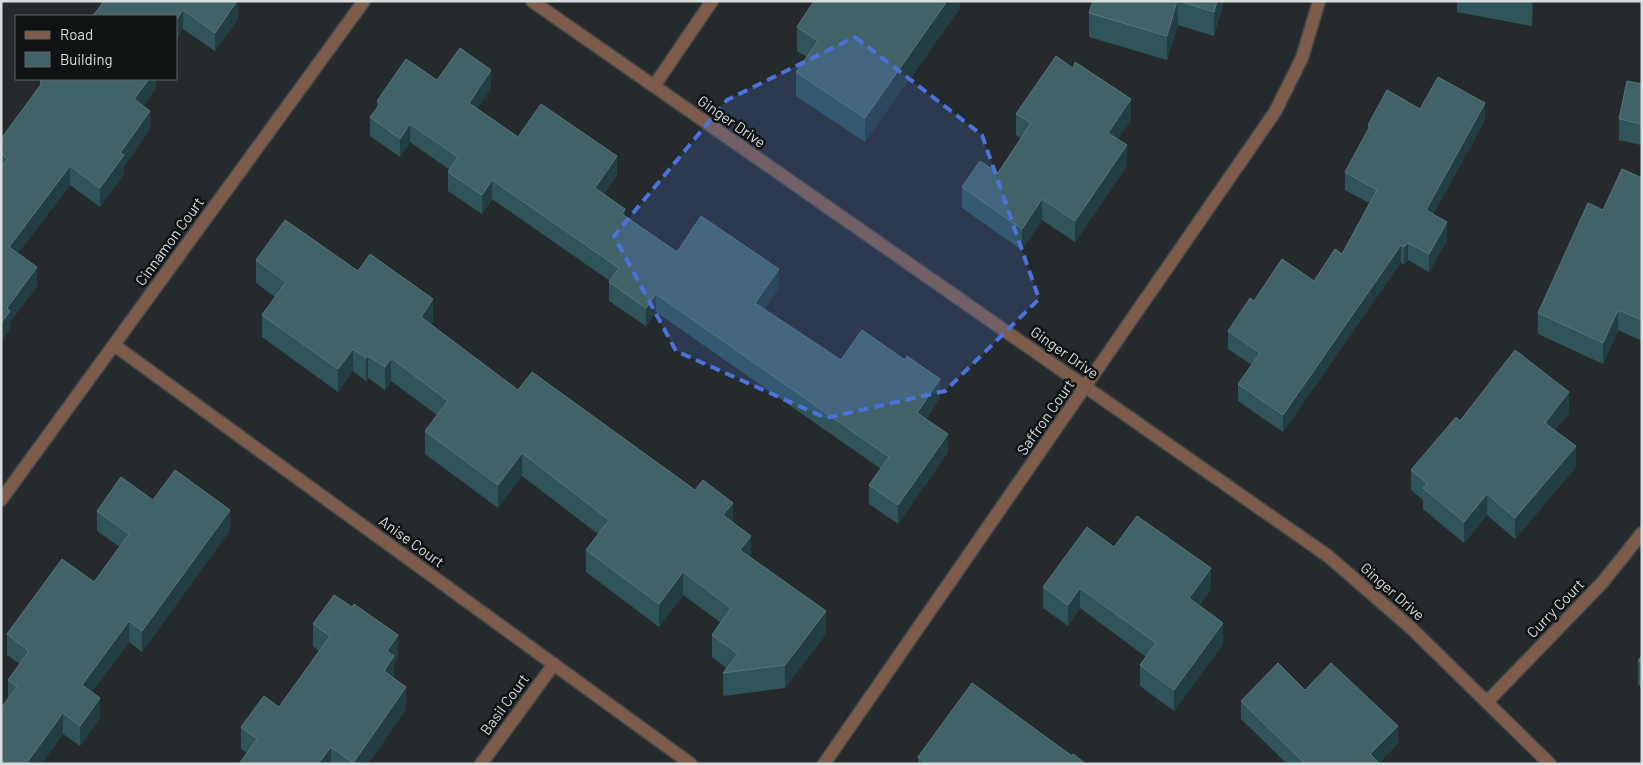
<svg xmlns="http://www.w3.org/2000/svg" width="1643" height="765" font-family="Barlow,sans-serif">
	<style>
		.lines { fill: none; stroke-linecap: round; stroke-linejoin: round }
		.minor-casing { stroke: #424748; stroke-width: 15 }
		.minor { stroke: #7d5c4b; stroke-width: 12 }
		.wall { fill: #2f545a }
		.shaded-wall { fill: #233e42 }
		.building { fill: #416368; stroke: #59767a }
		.marked { fill: #4c72d9; fill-opacity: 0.2; stroke: #4c72d9; stroke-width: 4; stroke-dasharray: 10 6; stroke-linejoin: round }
		.labels { text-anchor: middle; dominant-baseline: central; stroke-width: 5; stroke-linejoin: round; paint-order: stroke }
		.street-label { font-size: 15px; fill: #d9dddd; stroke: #101313 }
	</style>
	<rect width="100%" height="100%" fill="#252b2c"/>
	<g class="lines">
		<defs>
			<path id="minor" d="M 532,1 L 1328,556 L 1411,628 L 1550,764
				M 654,86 L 712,1
				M 114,345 L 691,764
				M 1,500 L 364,1
				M 1487,702 L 1602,583 L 1642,533
				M 481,764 L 554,664
				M 824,764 L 1275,112 L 1302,58 L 1319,1"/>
		</defs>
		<use href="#minor" class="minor-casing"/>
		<use href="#minor" class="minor"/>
	</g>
	<path class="wall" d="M 238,1 L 238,19 L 215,51 L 183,29 L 176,38 L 176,16 L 93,16 Z
		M 960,1 L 960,8 L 865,142 L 796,96 L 796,72 L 807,57 L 797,51 L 797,27 Z
		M 1093,1 L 1224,1 L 1214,36 L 1178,25 L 1167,60 L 1089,37 L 1089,13 Z
		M 1457,1 L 1533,1 L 1532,26 L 1457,12 Z
		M 1642,19 L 1642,46 L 1641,45 L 1641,24 Z
		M 156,79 L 156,88 L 143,106 L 150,129 L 124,166 L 124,174 L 100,207 L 70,185 L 18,253 L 37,286 L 10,322 L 10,329 L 1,341 L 1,139 L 40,87 L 40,81 Z
		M 437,80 L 491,88 L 477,109 L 518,137 L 617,175 L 604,194 L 625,216 L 677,252 L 779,288 L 764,309 L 841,360 L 940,398 L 926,419 L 948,452 L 898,524 L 869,504 L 869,485 L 881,469 L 656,312 L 646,326 L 609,301 L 609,282 L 610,281 L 492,199 L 482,214 L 448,191 L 448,172 L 450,170 L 410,142 L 400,157 L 370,136 L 370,117 L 377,108 L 377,101 Z
		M 1642,84 L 1642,148 L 1641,145 L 1619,140 L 1619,119 Z
		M 1420,109 L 1485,120 L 1433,214 L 1447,240 L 1429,272 L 1408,260 L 1404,265 L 1401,262 L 1283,432 L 1238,401 L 1238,384 L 1252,365 L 1228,349 L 1228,331 L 1254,301 L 1314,281 L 1342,254 L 1369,203 L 1345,190 L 1345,172 L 1368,131 L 1368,125 Z
		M 1016,114 L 1131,120 L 1118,139 L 1127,166 L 1075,242 L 1042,220 L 1022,250 L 962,208 L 962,187 L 998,173 L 1021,138 L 1016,135 Z
		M 1642,178 L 1642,341 L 1618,330 L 1603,364 L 1538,334 L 1538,313 L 1603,210 Z
		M 256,260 L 358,271 L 433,322 L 431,325 L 518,390 L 733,522 L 751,558 L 826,634 L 785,688 L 723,696 L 723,673 L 726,668 L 712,657 L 712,635 L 720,622 L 683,595 L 659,627 L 586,572 L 586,550 L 598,534 L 522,476 L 498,508 L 425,454 L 425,431 L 437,415 L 391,381 L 385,390 L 368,378 L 366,381 L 353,371 L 338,392 L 262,337 L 262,315 L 275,297 L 256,283 Z
		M 1569,413 L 1555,430 L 1576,467 L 1515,539 L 1487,515 L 1464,543 L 1423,509 L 1423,500 L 1411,490 L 1411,470 L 1460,421 Z
		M 153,500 L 230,530 L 142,652 L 129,642 L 92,692 L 100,718 L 80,746 L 63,734 L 41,764 L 1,764 L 8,699 L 8,680 L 20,664 L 7,655 L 7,634 L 94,582 L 120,547 L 97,531 L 97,511 Z
		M 1114,547 L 1211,589 L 1199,606 L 1223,644 L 1174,711 L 1140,686 L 1140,665 L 1146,657 L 1080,608 L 1068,626 L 1043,608 L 1043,587 Z
		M 313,624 L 398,657 L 394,662 L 394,678 L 406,709 L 368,764 L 239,764 L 247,753 L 241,749 L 241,727 L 279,707 L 319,651 L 313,646 Z
		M 1642,656 L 1642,688 L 1638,684 L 1638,660 Z
		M 1305,690 L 1398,743 L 1379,763 L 1380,764 L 1287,764 L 1241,719 L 1241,701 Z
		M 1072,756 L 1086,764 L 918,764 L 918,757 Z"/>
	<path class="shaded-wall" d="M 237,1 L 238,1 L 238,19 L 215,51 L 215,33 Z
		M 947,1 L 960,1 L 960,8 L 865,142 L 865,118 Z
		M 1177,1 L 1178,25 L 1167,60 L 1167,36 Z
		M 1217,1 L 1224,1 L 1214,36 L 1214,12 Z
		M 1532,1 L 1533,1 L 1532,26 Z
		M 183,10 L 183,29 L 176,38 L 176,20 Z
		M 491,70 L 491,88 L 469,121 L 469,103 Z
		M 149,79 L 156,79 L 156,88 L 134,118 L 134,99 Z
		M 1131,99 L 1131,120 L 1108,154 L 1108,133 Z
		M 1485,103 L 1485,120 L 1426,228 L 1426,210 Z
		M 150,111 L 150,129 L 124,166 L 124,174 L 100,207 L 100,188 L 120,153 Z
		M 410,124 L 410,142 L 400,157 L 400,139 Z
		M 1127,145 L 1127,166 L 1075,242 L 1075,221 Z
		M 617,156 L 617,175 L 595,207 L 595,188 Z
		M 70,166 L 70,185 L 9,265 L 9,247 Z
		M 492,180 L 492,199 L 482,214 L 482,195 Z
		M 1042,199 L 1042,220 L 1022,250 L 1022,229 Z
		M 625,209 L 625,227 L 622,214 Z
		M 1447,222 L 1447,240 L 1429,272 L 1429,254 Z
		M 1408,243 L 1408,260 L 1404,265 L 1404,247 Z
		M 1401,245 L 1401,262 L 1283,432 L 1283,415 Z
		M 37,267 L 37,286 L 10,322 L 10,329 L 1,341 L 1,323 L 7,308 Z
		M 779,269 L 779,288 L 755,321 L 755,303 Z
		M 656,294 L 656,312 L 646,326 L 646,308 Z
		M 433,299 L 433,322 L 421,339 L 421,317 Z
		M 1618,310 L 1618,330 L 1603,364 L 1603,343 Z
		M 353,349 L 353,371 L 338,392 L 338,369 Z
		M 368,356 L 368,378 L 366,381 L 366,358 Z
		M 391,358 L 391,381 L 385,390 L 385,367 Z
		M 940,379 L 940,398 L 917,431 L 917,413 Z
		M 1569,392 L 1569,413 L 1545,443 L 1545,423 Z
		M 948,434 L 948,452 L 898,524 L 898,505 Z
		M 1576,446 L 1576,467 L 1515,539 L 1515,518 Z
		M 522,453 L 522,476 L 498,508 L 498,485 Z
		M 1487,494 L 1487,515 L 1464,543 L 1464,522 Z
		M 733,503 L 733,525 L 723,515 Z
		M 230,510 L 230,530 L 142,652 L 142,631 Z
		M 751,536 L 751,558 L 740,550 Z
		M 1211,568 L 1211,589 L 1189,619 L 1189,598 Z
		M 683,572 L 683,595 L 659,627 L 659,604 Z
		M 1080,588 L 1080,608 L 1068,626 L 1068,605 Z
		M 826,611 L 826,634 L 785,688 L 785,665 Z
		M 129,621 L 129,642 L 82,706 L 82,685 Z
		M 1223,623 L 1223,644 L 1174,711 L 1174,690 Z
		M 398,635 L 398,657 L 394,662 L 394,678 L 384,671 L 387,651 Z
		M 406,687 L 406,709 L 368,764 L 353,764 Z
		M 100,698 L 100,718 L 80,746 L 80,726 Z
		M 63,713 L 63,734 L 41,764 L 26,764 Z
		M 1398,726 L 1398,743 L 1378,764 L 1370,754 Z
		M 331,747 L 331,764 L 318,764 Z"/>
	<path class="building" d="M 104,1 L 237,1 L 215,33 L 183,10 L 176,20 L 176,16 L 93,16 Z
		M 814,1 L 947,1 L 865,118 L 796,72 L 818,41 L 797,27 Z
		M 1093,1 L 1177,1 L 1167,36 L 1089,13 Z
		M 1179,1 L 1217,1 L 1214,12 Z
		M 460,48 L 491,70 L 469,103 L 518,137 L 541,104 L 617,156 L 595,188 L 625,209 L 622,214 L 677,252 L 701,216 L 779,269 L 755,303 L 841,360 L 862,330 L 905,360 L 907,356 L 940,379 L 917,413 L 948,434 L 898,505 L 869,485 L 889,457 L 656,294 L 646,308 L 609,282 L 619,268 L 492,180 L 482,195 L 448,172 L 458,157 L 410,124 L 400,139 L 370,117 L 380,104 L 377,101 L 406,59 L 437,80 Z
		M 1056,56 L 1073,68 L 1075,62 L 1131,99 L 1108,133 L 1127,145 L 1075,221 L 1042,199 L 1022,229 L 962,187 L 980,161 L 998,173 L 1031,123 L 1016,114 Z
		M 1438,77 L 1485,103 L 1426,210 L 1447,222 L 1429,254 L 1408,243 L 1404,247 L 1401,245 L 1283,415 L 1238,384 L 1260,353 L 1228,331 L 1250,298 L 1254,301 L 1282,259 L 1314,281 L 1335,249 L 1342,254 L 1377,190 L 1345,172 L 1370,126 L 1368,125 L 1387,90 L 1420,109 Z
		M 41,79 L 149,79 L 134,99 L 150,111 L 120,153 L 124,155 L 100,188 L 70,166 L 9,247 L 37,267 L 7,308 L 10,311 L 1,323 L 1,167 L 8,159 L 1,154 L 1,139 L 42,83 L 40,81 Z
		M 1627,81 L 1642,84 L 1642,124 L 1619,119 Z
		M 1622,169 L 1642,178 L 1642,320 L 1618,310 L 1603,343 L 1538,313 L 1588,203 L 1603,210 Z
		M 285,220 L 358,271 L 370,254 L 433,299 L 421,317 L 518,390 L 532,372 L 695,490 L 703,480 L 733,503 L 723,515 L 751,536 L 740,550 L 826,611 L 785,665 L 723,673 L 738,654 L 712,635 L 731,608 L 683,572 L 659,604 L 586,550 L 609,520 L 522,453 L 498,485 L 425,431 L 448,401 L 391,358 L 385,367 L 368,356 L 366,358 L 353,349 L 338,369 L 262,315 L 286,282 L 256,260 Z
		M 1515,350 L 1569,392 L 1545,423 L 1576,446 L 1515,518 L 1487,494 L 1464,522 L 1423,488 L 1427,483 L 1411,470 L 1456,417 L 1460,421 Z
		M 175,470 L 230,510 L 142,631 L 129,621 L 82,685 L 100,698 L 80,726 L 63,713 L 26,764 L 1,764 L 1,708 L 17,687 L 8,680 L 29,651 L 7,634 L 62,559 L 94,582 L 129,534 L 97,511 L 121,477 L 153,500 Z
		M 1137,516 L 1211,568 L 1189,598 L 1223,623 L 1174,690 L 1140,665 L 1156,643 L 1080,588 L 1068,605 L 1043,587 L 1087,527 L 1114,547 Z
		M 334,595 L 352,607 L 354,604 L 398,635 L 387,651 L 394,656 L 384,671 L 406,687 L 353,763 L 331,747 L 318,764 L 239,764 L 257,739 L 241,727 L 264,696 L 279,707 L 330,636 L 313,624 Z
		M 1642,656 L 1642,664 L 1638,660 Z
		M 1278,663 L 1305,690 L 1331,663 L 1398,726 L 1370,754 L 1380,764 L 1305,764 L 1241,701 Z
		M 972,683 L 1072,756 L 1073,754 L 1086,764 L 927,764 L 918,757 Z"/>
	<path class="marked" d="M 855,37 L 982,135 L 1039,299 L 945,391 L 826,418 L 676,351 L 614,236 L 727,100 Z"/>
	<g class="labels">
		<g class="street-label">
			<text transform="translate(732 121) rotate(35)">Ginger Drive</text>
			<text transform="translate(169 241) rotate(-54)">Cinnamon Court</text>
			<text transform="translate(1065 352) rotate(35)">Ginger Drive</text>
			<text transform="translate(1045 417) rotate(-55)">Saffron Court</text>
			<text transform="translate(412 541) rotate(36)">Anise Court</text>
			<text transform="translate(1393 591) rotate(41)">Ginger Drive</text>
			<text transform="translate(1555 608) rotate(-46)">Curry Court</text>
			<text transform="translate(504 704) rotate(-54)">Basil Court</text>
		</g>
	</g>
	<rect width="1643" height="765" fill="none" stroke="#d9dddd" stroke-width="5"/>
	<rect x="15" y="15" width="162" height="65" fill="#101313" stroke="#606464"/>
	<rect x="25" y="31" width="25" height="8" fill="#7d5c4b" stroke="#606464"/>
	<text x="60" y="40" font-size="15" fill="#d9dddd">Road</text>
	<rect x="25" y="52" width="25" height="15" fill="#416368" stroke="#606464"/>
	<text x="60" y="65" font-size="15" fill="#d9dddd">Building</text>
</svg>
